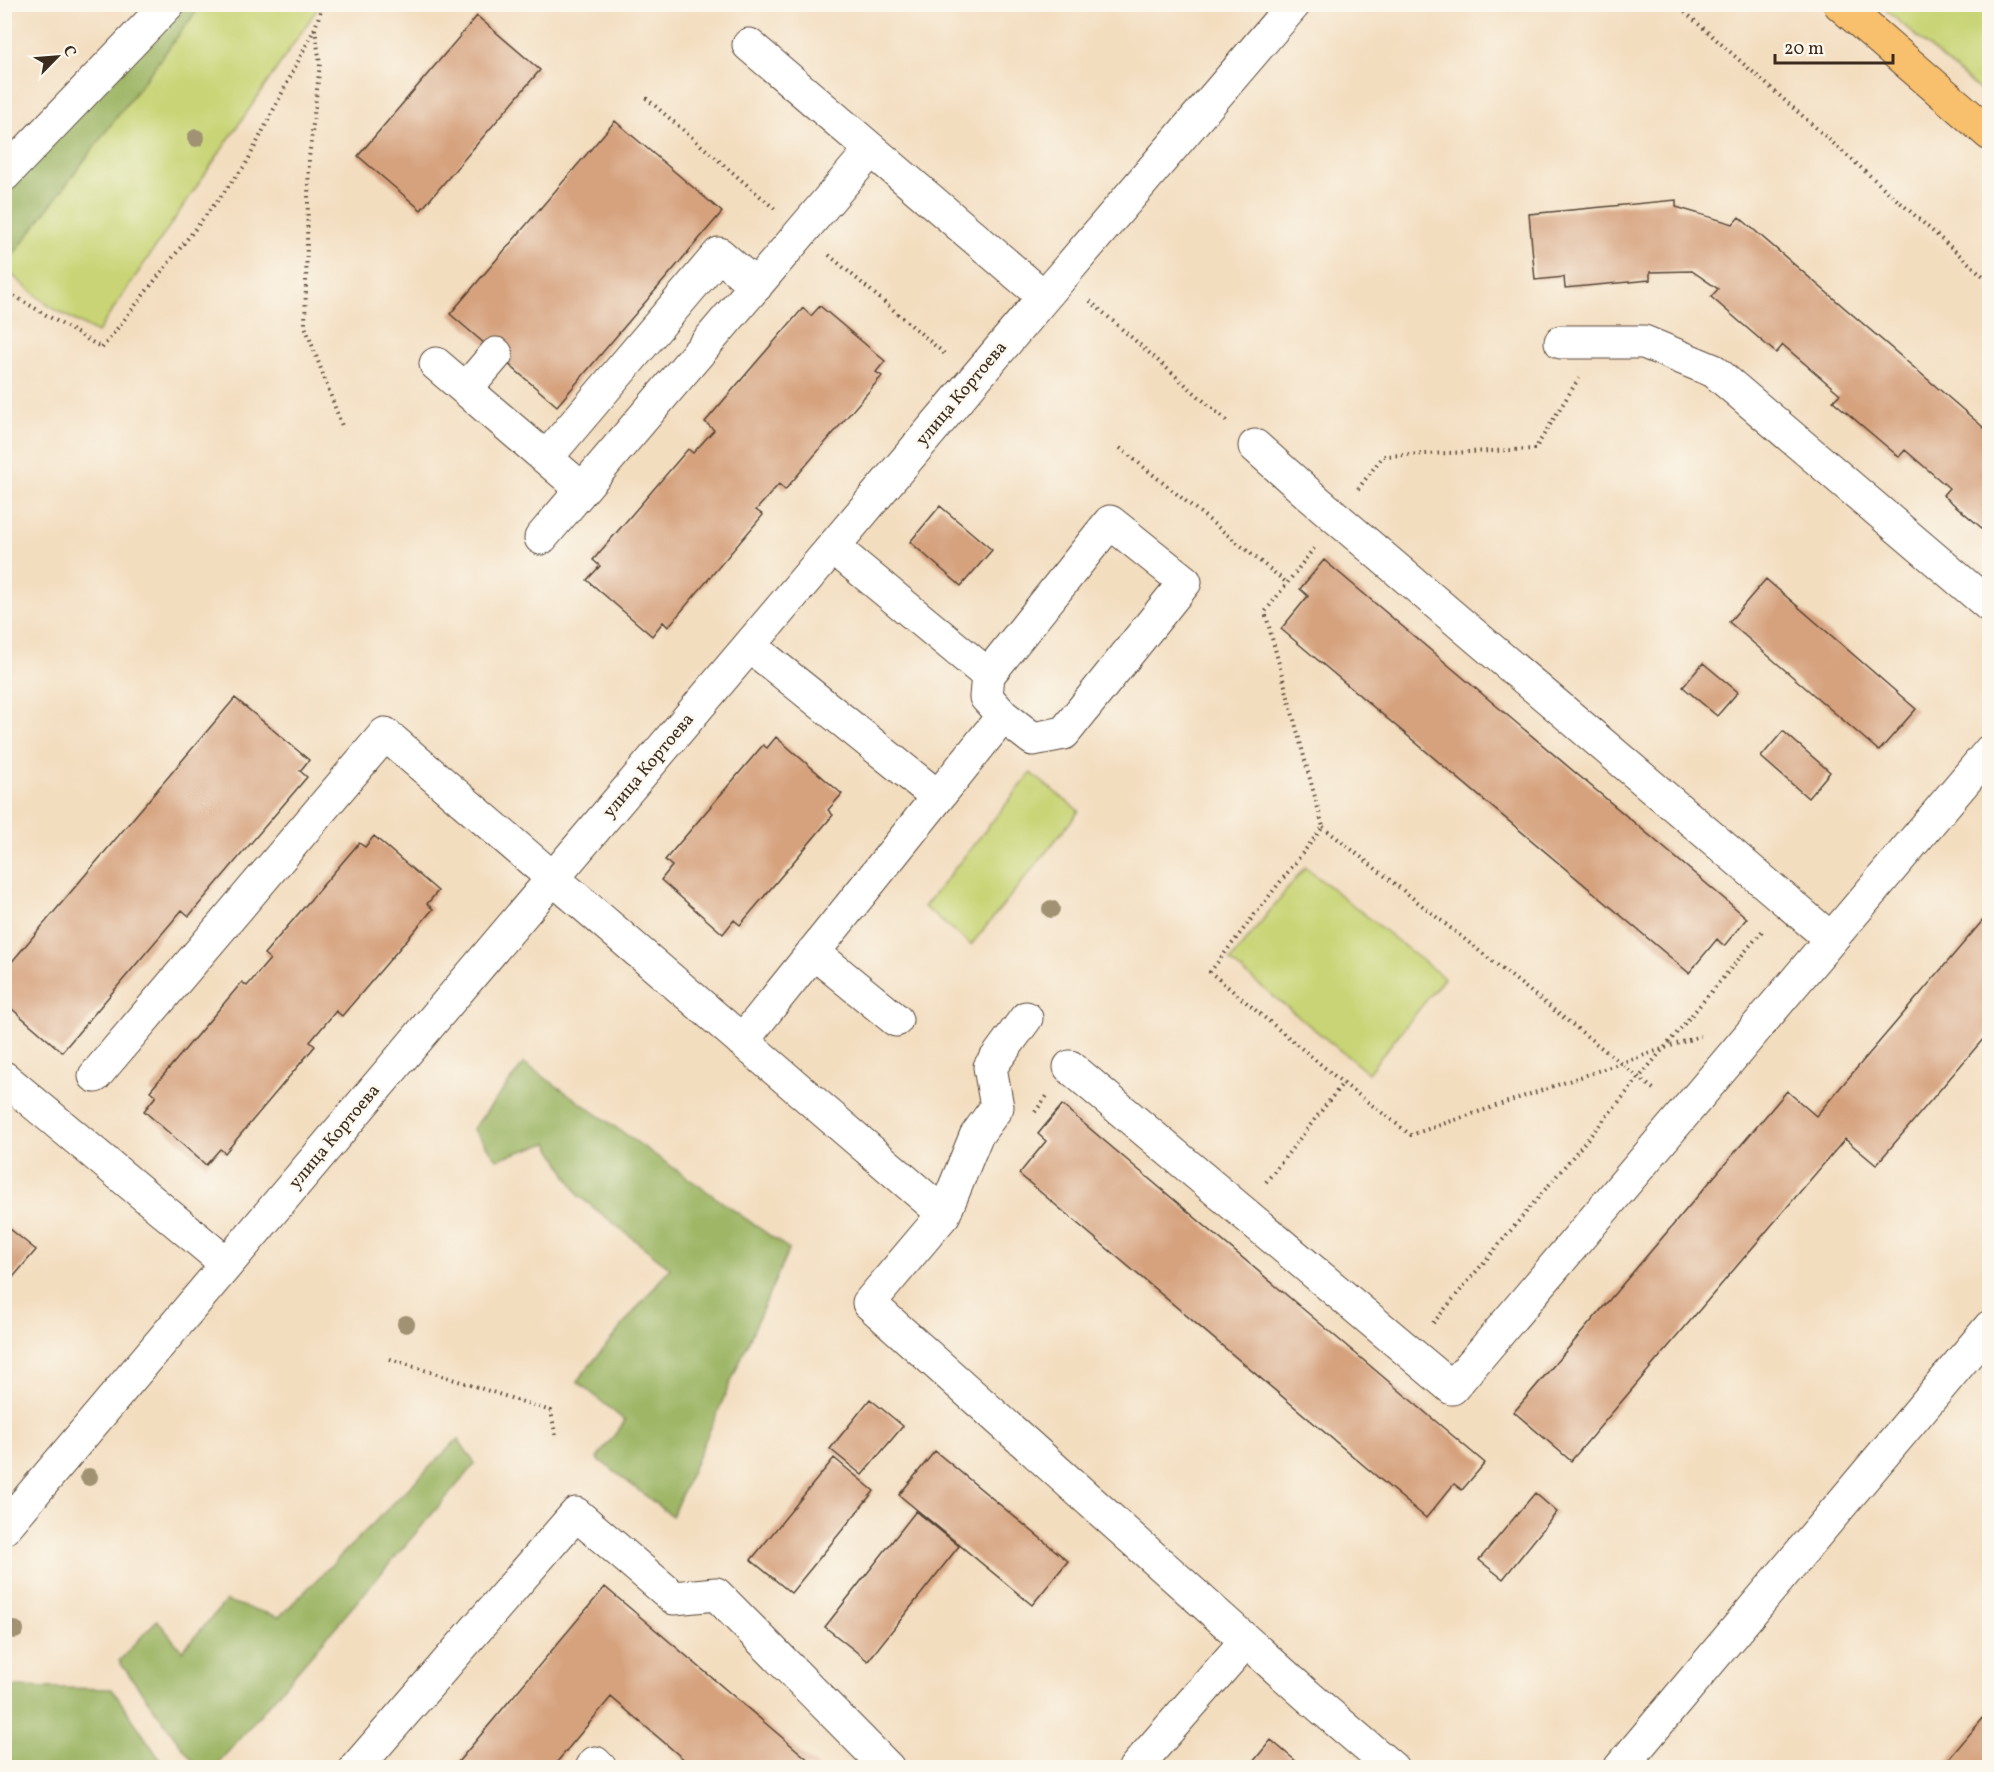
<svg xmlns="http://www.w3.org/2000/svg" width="1994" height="1772" font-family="Vollkorn,serif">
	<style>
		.green { fill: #c8d475; stroke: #827f4a; stroke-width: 1.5 }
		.forest { fill: #9eb666; stroke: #6c7042; stroke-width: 1.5 }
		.building { fill: #d6a27e }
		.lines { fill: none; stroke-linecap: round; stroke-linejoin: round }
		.minor-casing { stroke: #574536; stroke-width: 35 }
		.major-casing { stroke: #574536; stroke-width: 35 }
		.path { stroke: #574536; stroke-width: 4; stroke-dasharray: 1.5 4.5; stroke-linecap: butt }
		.minor { stroke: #fff; stroke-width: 33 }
		.major { stroke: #f8bf6c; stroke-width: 33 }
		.tree { fill: #a19273 }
		.labels { text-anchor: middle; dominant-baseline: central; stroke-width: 4.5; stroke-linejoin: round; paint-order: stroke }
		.street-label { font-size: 18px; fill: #3b2a1e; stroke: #fbf7ec }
	</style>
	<rect width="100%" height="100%" fill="#fbf7ec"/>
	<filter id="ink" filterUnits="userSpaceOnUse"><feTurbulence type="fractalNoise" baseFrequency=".0167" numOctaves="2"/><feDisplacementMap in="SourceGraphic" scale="12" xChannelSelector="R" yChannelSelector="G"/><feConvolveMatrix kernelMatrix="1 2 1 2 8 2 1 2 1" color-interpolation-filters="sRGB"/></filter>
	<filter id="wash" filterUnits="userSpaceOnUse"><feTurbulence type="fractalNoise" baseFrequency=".008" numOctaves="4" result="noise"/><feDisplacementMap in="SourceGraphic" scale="24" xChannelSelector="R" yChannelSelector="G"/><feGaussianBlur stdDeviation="1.35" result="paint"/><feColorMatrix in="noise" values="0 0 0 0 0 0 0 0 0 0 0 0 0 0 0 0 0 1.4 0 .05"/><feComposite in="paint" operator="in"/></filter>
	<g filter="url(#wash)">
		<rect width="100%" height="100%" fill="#f3ddbf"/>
		<path class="green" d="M 201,5 L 320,5 L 97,333 L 49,306 L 5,269 L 4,266 Z
			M 1880,5 L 1989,5 L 1989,98 Z
			M 1031,773 L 1079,811 L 971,945 L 924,907 Z
			M 1305,867 L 1444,978 L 1368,1073 L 1230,961 Z"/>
		<path class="forest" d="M 177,5 L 201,5 L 5,266 L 5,189 Z
			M 524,1063 L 789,1249 L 672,1516 L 597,1458 L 625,1421 L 577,1381 L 670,1268 L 579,1196 L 548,1143 L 497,1159 L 473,1129 Z
			M 458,1439 L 475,1464 L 215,1767 L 197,1767 L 119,1661 L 157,1620 L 182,1651 L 226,1601 L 279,1617 Z
			M 9,1687 L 112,1689 L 165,1767 L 5,1767 L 5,1690 Z"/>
		<g id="blocks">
			<path class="building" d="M 477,16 L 540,70 L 421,210 L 358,156 Z
				M 615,121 L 722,212 L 557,406 L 450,314 Z
				M 1676,200 L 1676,207 L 1733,224 L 1739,217 L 1990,433 L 1990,535 L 1943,495 L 1949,488 L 1905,450 L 1899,457 L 1833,401 L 1840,394 L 1783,345 L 1776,353 L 1711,297 L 1718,289 L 1692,271 L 1650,272 L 1650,280 L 1565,288 L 1564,277 L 1535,280 L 1529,214 Z
				M 820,306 L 885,361 L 876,372 L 882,376 L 785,490 L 779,484 L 756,510 L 763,515 L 668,627 L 663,622 L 652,636 L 587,580 L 600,566 L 593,560 L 688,449 L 693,453 L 714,430 L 705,422 L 803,308 L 811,316 Z
				M 940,506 L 992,550 L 961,586 L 910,542 Z
				M 1324,560 L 1747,918 L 1724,946 L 1717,939 L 1689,973 L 1281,629 L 1308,596 L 1300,589 Z
				M 1766,579 L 1916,709 L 1879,751 L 1729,622 Z
				M 1703,663 L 1738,692 L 1717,716 L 1683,687 Z
				M 235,698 L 309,760 L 300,771 L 307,777 L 189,916 L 182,910 L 62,1052 L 4,1002 L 4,971 Z
				M 1783,731 L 1830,772 L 1808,798 L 1761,757 Z
				M 776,737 L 842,794 L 828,810 L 833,815 L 740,925 L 734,920 L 723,934 L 661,880 L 672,866 L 665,860 L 763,745 L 767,748 Z
				M 374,836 L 438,891 L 427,904 L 433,909 L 342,1016 L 336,1011 L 310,1042 L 315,1046 L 225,1153 L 220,1149 L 206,1165 L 144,1111 L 156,1096 L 150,1091 L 242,982 L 247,986 L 270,959 L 264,954 L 359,843 L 365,847 Z
				M 1990,912 L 1990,1031 L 1876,1165 L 1845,1139 L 1571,1461 L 1514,1412 L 1787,1091 L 1816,1116 Z
				M 1062,1105 L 1485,1463 L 1462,1490 L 1454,1484 L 1426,1518 L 1019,1174 L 1046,1141 L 1038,1134 Z
				M 4,1224 L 36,1250 L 4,1288 Z
				M 870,1399 L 903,1426 L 862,1475 L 830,1449 Z
				M 935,1451 L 1068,1561 L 1032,1605 L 899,1495 Z
				M 834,1458 L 874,1491 L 791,1593 L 751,1560 Z
				M 1535,1493 L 1557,1512 L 1503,1579 L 1479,1560 Z
				M 916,1511 L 959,1546 L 868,1661 L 825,1627 Z
				M 605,1587 L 677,1648 L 818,1768 L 694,1768 L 611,1697 L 552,1768 L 453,1768 Z
				M 1990,1710 L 1990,1768 L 1941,1768 Z
				M 1271,1740 L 1304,1768 L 1248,1768 Z"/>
		</g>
	</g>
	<g filter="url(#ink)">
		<use href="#blocks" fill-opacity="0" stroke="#574536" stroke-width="1.5"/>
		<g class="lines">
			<defs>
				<path id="minor" d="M 749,45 L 1044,297
					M 4,175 L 168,4
					M 1561,342 L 1644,342 L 1714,371 L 1990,606
					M 436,364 L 582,489
					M 466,389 L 496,354
					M 1255,446 L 1312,497 L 1831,939
					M 546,458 L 719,254 L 756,286
					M 1110,522 L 1185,582 L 1064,733 L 1033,739 L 1003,716 L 986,697 L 988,675 Z
					M 541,538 L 871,150
					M 833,547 L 988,675
					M 938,797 L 1003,716
					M 813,952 L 896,1020
					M 742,1041 L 938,797 L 750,646
					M 1070,1067 L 1452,1388 L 1990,751
					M 95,1076 L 385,734 L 944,1214 L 869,1303 L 1309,1697 L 1392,1768
					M 4,1078 L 227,1264
					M 944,1214 L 976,1136 L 997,1107 L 990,1067 L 1026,1018
					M 4,1528 L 1044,297 L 1294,4
					M 356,1768 L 576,1514 L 674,1598 L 716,1594 L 888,1768
					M 592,1768 L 595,1763 L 600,1768
					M 1135,1768 L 1246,1641
					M 1620,1768 L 1990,1327"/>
				<path id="major" d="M 1840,4 L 1990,134"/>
			</defs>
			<use href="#minor" class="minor-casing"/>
			<use href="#major" class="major-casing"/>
			<path class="path" d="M 1676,4 L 1990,282
				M 315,29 L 320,64 L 309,158 L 305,326 L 342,426
				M 646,98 L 775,209
				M 829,255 L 946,355
				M 4,290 L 102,348 L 246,164 L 315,28 L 323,4
				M 1090,301 L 1229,423
				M 1120,448 L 1287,583
				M 1358,489 L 1383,456 L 1535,449 L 1579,378
				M 1314,548 L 1265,612 L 1323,827 L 1210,972 L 1343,1083
				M 1323,827 L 1656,1091
				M 1035,1112 L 1047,1096
				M 1266,1182 L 1343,1083 L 1411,1135 L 1700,1036
				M 1433,1323 L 1764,929
				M 390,1359 L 551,1411 L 556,1438"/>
			<use href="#minor" class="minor"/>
			<use href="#major" class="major"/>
		</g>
		<g class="tree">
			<circle cx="196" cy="138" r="9"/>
			<circle cx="1051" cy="909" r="9"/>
			<circle cx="406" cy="1324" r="9"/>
			<circle cx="89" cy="1477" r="9"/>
			<circle cx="15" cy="1630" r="9"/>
		</g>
	</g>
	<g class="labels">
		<g class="street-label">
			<text transform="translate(962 394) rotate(-50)">улица Кортоева</text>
			<text transform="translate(649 766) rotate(-50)">улица Кортоева</text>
			<text transform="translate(335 1137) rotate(-50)">улица Кортоева</text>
		</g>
	</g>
	<rect width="1994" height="1772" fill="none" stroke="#fbf7ec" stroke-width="24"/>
	<g transform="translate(57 57) rotate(65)" stroke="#fbf7ec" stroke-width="4.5" paint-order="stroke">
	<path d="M0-4.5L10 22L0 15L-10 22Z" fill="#3b2a1e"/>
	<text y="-9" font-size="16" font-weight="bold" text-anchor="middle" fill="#3b2a1e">С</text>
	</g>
	<path d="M1775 54v9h118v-9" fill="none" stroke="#3b2a1e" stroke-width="3"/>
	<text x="1784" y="54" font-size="18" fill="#3b2a1e" stroke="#fbf7ec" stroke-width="4.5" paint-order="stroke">20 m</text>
</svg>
